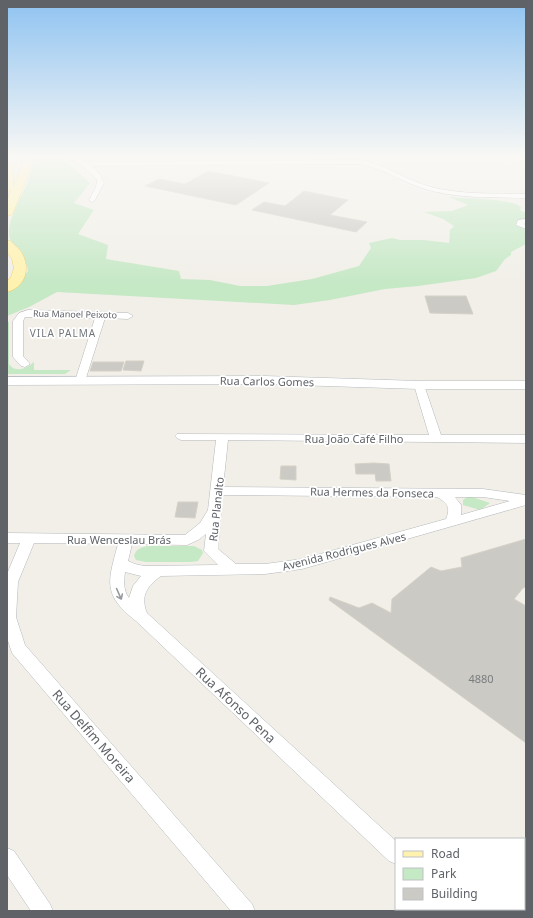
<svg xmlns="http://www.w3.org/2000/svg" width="533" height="918" font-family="'Noto Sans',sans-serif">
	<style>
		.green { fill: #c5e8c5 }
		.building { fill: #cccac5; stroke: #d6d1c6 }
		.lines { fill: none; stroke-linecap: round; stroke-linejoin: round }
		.street-casing { stroke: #b5b8bc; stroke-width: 1 }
		.secondary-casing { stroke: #b6babf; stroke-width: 1 }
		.primary-casing { stroke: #f2c960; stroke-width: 1 }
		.street { fill: #fff; fill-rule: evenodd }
		.secondary { fill: #fff; fill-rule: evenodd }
		.primary { fill: #fff2af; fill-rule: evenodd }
		.oneway { stroke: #979a9d }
		.labels { text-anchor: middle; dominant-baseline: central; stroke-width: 3.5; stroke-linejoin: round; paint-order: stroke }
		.far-street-label { font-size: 9px; fill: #5f6368; stroke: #fff }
		.far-neighbourhood-label { font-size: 10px; letter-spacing: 1px; fill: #70757a; stroke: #fff }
		.street-label { font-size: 11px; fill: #5f6368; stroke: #fff }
		.near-number-label { font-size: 11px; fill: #7a7d7f }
		.near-street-label { font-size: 13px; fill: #5f6368; stroke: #fff }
	</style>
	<rect width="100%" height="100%" fill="#f1efe8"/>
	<path class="green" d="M 34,157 L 62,157 L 90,183 L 74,203 L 94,210 L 78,234 L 108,245 L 106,259 L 179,271 L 181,279 L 210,280 L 240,286 L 267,286 L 312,279 L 359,266 L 371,248 L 369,243 L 392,238 L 400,240 L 424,240 L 449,243 L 450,230 L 454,226 L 443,219 L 424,212 L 452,211 L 468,205 L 449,197 C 466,199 509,198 521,207 L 520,210 L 526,213 L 526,244 L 511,252 L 511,255 L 505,259 L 496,271 L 476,278 L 418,286 L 385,289 L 330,300 L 294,305 L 57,292 L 29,307 L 7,316 L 7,291 L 17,284 L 28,271 C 26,254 9,248 9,233 C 8,218 24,193 29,178 C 32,171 33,164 34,157 Z
		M 7,322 L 9,322 L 9,364 C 16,374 27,368 34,362 L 34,370 L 71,370 L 65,374 L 7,374 Z
		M 469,496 L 490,503 L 480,510 L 463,505 L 463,500 Z
		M 147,546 L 194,546 L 202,550 L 203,553 L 198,561 L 191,562 L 146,562 L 136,560 L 134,556 C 136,549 140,548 147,546 Z"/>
	<path class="building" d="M 208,171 L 269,183 L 236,205 L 145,186 L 159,179 L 185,184 Z
		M 304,191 L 348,200 L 330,215 L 367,222 L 356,232 L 252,210 L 264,202 L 285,206 Z
		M 425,296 L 466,296 L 473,314 L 430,313 Z
		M 126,361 L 144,361 L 141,371 L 123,370 Z
		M 93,362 L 124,362 L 121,371 L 90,371 Z
		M 374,463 L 389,464 L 391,481 L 376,481 L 375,474 L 356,474 L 355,464 Z
		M 281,466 L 296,466 L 296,480 L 280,479 Z
		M 178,502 L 198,502 L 195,518 L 175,517 Z
		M 526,539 L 526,587 L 523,588 L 514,599 L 526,606 L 526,743 L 329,600 L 330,597 L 359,608 L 372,603 L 391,613 L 392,599 L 431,567 L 441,571 L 462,567 L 461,558 Z"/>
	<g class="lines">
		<defs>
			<path id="street" d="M 71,157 L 78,157 L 85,162 L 359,160 C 385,164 406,180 431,187 C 462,195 494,193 526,194 L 526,198 C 492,197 458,199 425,189 C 402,182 383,168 359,164 L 91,166 L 100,174 L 104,183 L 95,200 L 92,202 L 89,200 L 96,187 L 97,180 L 92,174 Z
				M 526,219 L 526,223 L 524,224 L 526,225 L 526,229 L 516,225 L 518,220 Z
				M 28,310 L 128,313 L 133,316 L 128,319 L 105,318 L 85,381 L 80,384 L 75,381 L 95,318 L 25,317 L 23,321 L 23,356 L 30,364 L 25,367 L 21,366 L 13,357 L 13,321 L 19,313 Z
				M 419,382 L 424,385 L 441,435 L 526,435 L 526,443 L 228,440 L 223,487 L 483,489 L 526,495 L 526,505 L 302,569 L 265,574 L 161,576 C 147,586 140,596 147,613 L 396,841 L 396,864 L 389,861 L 136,621 C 102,595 108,581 118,544 L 34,543 L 18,582 L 16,617 L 25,645 L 252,904 L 255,911 L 231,911 L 12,653 L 7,638 L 7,574 L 20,543 L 7,543 L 7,533 L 185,535 L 200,523 L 208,510 L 216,440 L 181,440 L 177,438 L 175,436 L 177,434 L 429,435 L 414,385 ZM 223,495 L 437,497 C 447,503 451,507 446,519 L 302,559 L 265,564 L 236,564 L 218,549 ZM 455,497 L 483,497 L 510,501 L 461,515 L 461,505 ZM 206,534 L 204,551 L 218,565 L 144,566 L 135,564 L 128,561 L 132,544 L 187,545 L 198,540 ZM 125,572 L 141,576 L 133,586 L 129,598 C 123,590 124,581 125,572 Z
				M 7,848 L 14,851 L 50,904 L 53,911 L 31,911 L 7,875 Z
				M 446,909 L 468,909 L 468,911 L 446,911 Z"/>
			<path id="secondary" d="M 264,376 L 419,381 L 526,381 L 526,389 L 419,389 L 264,384 L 7,385 L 7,377 Z"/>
			<path id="primary" d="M 25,157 L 35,157 L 13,213 L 11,215 L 7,216 L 7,200 L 11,190 L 7,191 L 7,163 L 12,166 L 14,175 L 13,187 Z
				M 7,240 C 12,241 13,244 17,247 C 32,262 28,287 7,292 L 7,281 L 11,277 L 14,268 L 12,259 L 7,252 Z
				M 526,872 L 526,906 L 524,907 L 524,873 Z
				M 489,909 L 523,909 L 523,911 L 489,911 Z"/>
		</defs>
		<use href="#street" class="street-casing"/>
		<use href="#secondary" class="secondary-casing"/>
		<use href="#primary" class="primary-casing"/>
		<use href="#street" class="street"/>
		<use href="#secondary" class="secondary"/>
		<use href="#primary" class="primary"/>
	</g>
	<defs><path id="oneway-shaft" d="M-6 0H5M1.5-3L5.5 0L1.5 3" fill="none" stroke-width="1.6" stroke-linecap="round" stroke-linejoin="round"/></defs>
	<use class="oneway" href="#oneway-shaft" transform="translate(119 594) rotate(66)"/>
	<linearGradient id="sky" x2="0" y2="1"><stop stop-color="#8fc3f1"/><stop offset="0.55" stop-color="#f9f8f5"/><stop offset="1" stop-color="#f9f8f5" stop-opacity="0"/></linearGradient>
	<rect width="533" height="285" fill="url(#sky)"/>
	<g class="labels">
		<g class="far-street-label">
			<text transform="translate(75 314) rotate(1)">Rua Manoel Peixoto</text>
		</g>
		<g class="far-neighbourhood-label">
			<text x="63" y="333">VILA PALMA</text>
		</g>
		<g class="street-label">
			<text transform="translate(267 381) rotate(1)">Rua Carlos Gomes</text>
			<text x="354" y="438">Rua João Café Filho</text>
			<text transform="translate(372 492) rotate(1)">Rua Hermes da Fonseca</text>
			<text transform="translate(216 509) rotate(-84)">Rua Planalto</text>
			<text x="119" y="539">Rua Wenceslau Brás</text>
			<text transform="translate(344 551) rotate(-14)">Avenida Rodrigues Alves</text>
		</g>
		<g class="near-number-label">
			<text x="481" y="678">4880</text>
		</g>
		<g class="near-street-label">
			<text transform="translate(236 705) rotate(43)">Rua Afonso Pena</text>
			<text transform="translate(94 736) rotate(49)">Rua Delfim Moreira</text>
		</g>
	</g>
	<rect width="533" height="918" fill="none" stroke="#5f6368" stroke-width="16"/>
	<rect x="395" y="838" width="130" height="72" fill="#ffffff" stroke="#bfc1c3"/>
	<rect x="403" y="851" width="20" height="6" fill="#fff2af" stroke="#bfc1c3"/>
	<text x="431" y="858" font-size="12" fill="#5f6368">Road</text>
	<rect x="403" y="868" width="20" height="12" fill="#c5e8c5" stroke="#bfc1c3"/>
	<text x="431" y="878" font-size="12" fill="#5f6368">Park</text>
	<rect x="403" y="888" width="20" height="12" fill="#cccac5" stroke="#bfc1c3"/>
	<text x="431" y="898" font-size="12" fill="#5f6368">Building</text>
</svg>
